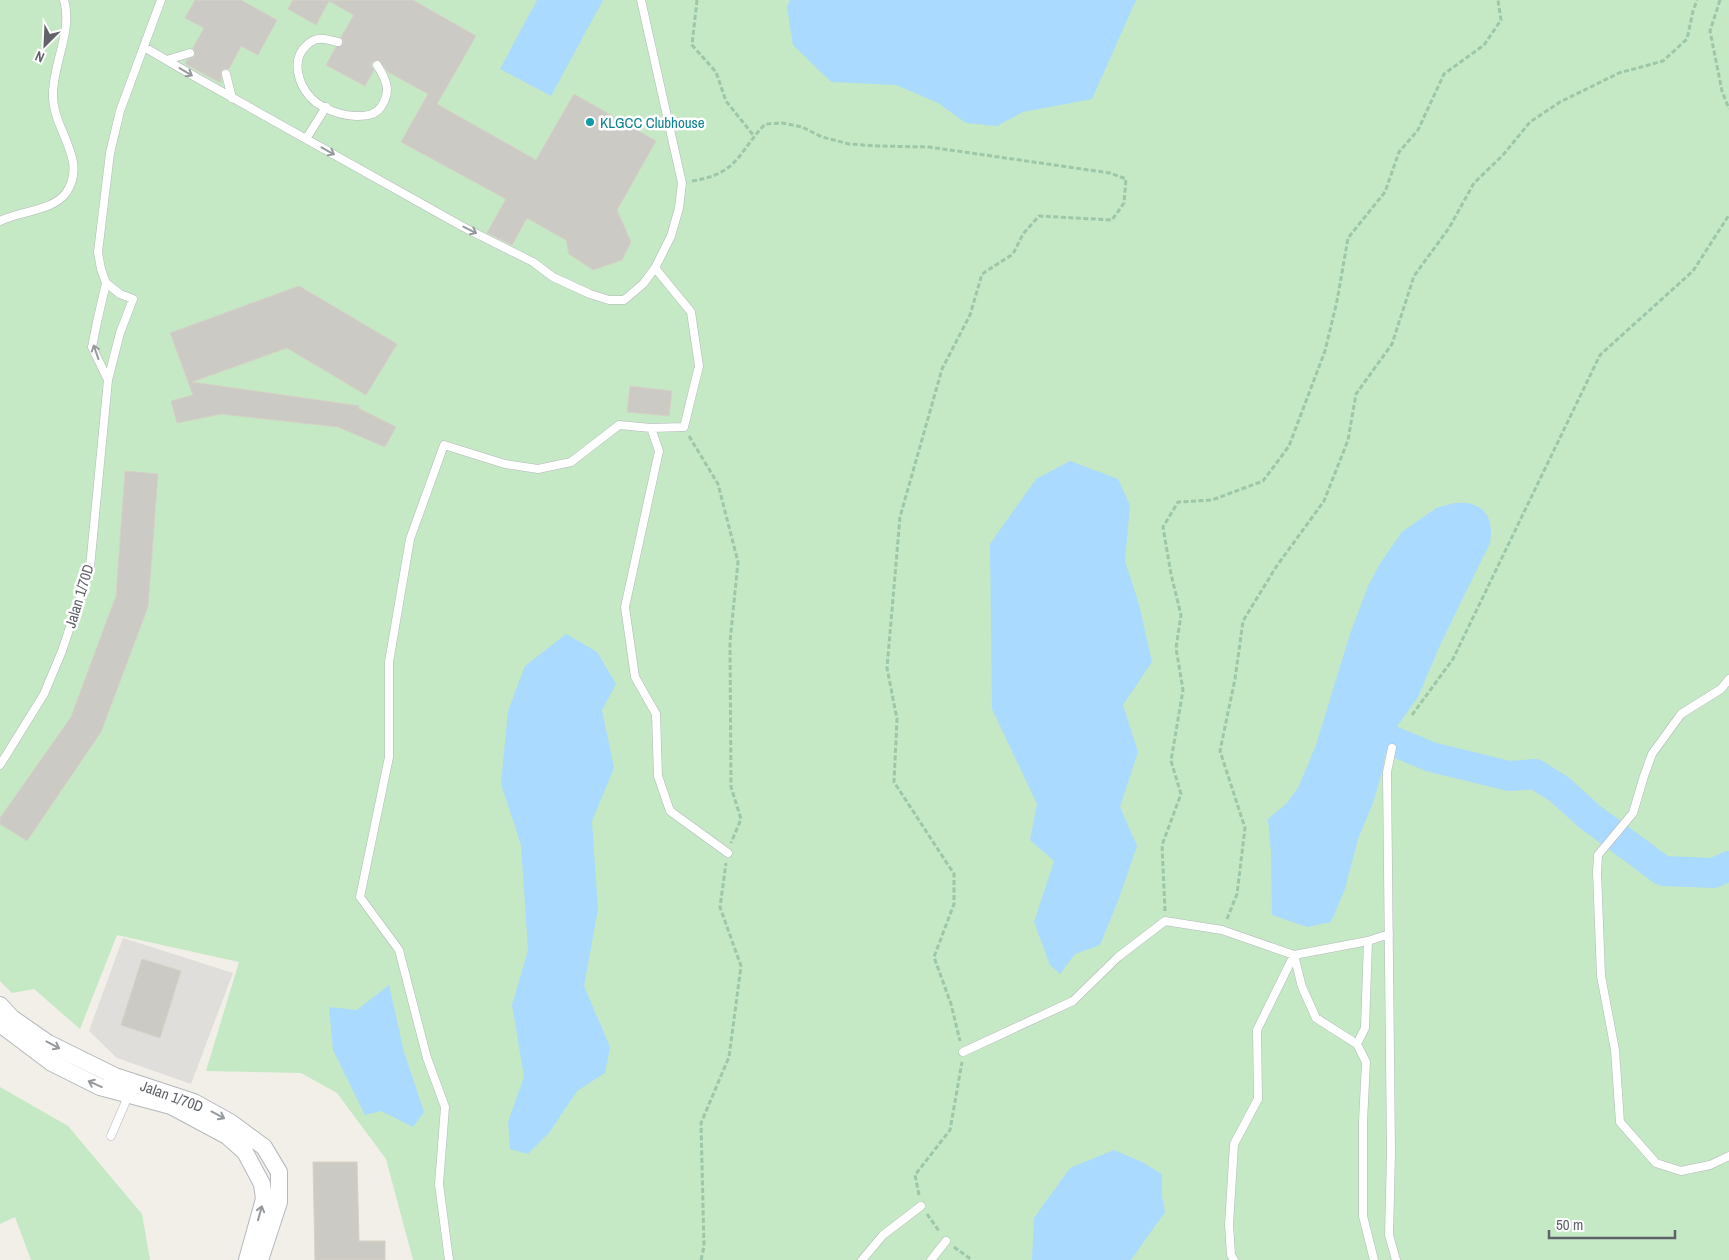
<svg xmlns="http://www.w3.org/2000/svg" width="1729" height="1260" font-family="'Archivo Narrow',sans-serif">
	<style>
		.industrial { fill: #e0deda }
		.green { fill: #c5e8c5 }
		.water { fill: #aadaff }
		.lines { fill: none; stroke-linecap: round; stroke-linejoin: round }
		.river { stroke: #aadaff; stroke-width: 30 }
		.building { fill: #cccac5; stroke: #d6d1c6 }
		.service-casing { stroke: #b5b8bc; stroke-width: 9 }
		.minor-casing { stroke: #b5b8bc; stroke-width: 18 }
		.path { stroke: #9cc7a9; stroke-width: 3; stroke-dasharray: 5 2.5; stroke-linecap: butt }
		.service { stroke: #fff; stroke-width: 8 }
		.minor { stroke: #fff; stroke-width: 16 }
		.oneway { stroke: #979a9d }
		.culture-dot { fill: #0f9aa8; stroke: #fff; stroke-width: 2 }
		.labels { text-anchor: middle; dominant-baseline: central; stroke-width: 5; stroke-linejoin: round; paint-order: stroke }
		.culture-label { font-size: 15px; fill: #0d838f; stroke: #fff; text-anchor: start }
		.street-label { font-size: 15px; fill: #5f6368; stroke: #fff }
	</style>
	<rect width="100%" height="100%" fill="#f1efe8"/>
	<path class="industrial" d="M 123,938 L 233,973 L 191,1084 L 117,1058 L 89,1031 Z"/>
	<path class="green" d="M 0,0 L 1729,0 L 1729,1260 L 413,1260 L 386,1159 L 337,1093 L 301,1073 L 206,1071 L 239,962 L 117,935 L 80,1029 L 34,989 L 12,993 L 0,981 Z
		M 0,1087 L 68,1126 L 142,1214 L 150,1260 L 31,1260 L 15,1217 L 0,1224 Z"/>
	<path class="water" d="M 537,0 L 603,0 L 551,96 L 500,69 Z
		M 790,0 L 1136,0 L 1092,99 L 1023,112 L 997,126 L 966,123 L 938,103 L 896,85 L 831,82 L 793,45 L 787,7 Z
		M 1070,461 L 1118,479 L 1130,505 L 1125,561 L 1139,604 L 1152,662 L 1123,705 L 1138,752 L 1120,807 L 1137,846 L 1118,901 L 1100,945 L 1075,954 L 1060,974 L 1050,965 L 1034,922 L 1054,861 L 1030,840 L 1037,804 L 992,709 L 990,544 L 1036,479 Z
		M 1454,503 C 1459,503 1466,502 1471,504 C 1490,509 1493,526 1490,543 L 1441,643 L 1418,697 L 1388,739 L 1382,772 L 1373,803 L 1358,839 L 1345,889 L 1331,922 L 1307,927 L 1272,915 L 1271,852 L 1268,819 L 1286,804 L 1298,788 L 1316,745 L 1350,634 L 1369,584 L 1381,562 L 1402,532 L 1436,508 Z
		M 566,634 L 597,652 L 616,684 L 602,710 L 614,768 L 592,821 L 598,909 L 584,986 L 610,1047 L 605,1073 L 577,1091 L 549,1133 L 528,1154 L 510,1149 L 508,1122 L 524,1077 L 512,1005 L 528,950 L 521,845 L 501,784 L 508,711 L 525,666 Z
		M 389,985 L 404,1052 L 424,1112 L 413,1127 L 381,1111 L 365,1115 L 333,1050 L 329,1007 L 357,1010 Z
		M 1114,1150 L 1142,1162 L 1162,1174 L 1162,1196 L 1165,1212 L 1131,1260 L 1032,1260 L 1034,1218 L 1070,1168 Z"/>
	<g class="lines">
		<path class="river" d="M 1388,739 L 1431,757 L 1509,776 L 1535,774 L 1559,789 L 1590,817 L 1663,871 L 1714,873 L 1729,866"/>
	</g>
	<path class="building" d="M 195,0 L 241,0 L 277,20 L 258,55 L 241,46 L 229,69 L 224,69 L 221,72 L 221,83 L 185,64 L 187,60 L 194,56 L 195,52 L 193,48 L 204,28 L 185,18 Z
		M 293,0 L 413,0 L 476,36 L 437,104 L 536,160 L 574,94 L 656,141 L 617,210 L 631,242 L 622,260 L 593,270 L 569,254 L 566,240 L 527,218 L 512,245 L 487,233 L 506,199 L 401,142 L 428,94 L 388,72 L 379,60 L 372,62 L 371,66 L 374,70 L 365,86 L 326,65 L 336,47 L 342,45 L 343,41 L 341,37 L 354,15 L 329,1 L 316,25 L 288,9 Z
		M 299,286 L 397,344 L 366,395 L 287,348 L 192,382 L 360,406 L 358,408 L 396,427 L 385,447 L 338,427 L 221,414 L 177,423 L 171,401 L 193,395 L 170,333 Z
		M 630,386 L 672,391 L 669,416 L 627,412 Z
		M 125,471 L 158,474 L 148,607 L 101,732 L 27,841 L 0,824 L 0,818 L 71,717 L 116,596 Z
		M 142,959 L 181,971 L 160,1038 L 121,1025 Z
		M 313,1162 L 357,1162 L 359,1241 L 385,1241 L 385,1260 L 315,1260 Z"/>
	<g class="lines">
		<defs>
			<path id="service" d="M 338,42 C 332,41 325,38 319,39 C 314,39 309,43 306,46 C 291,60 298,84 311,98 C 322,109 342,116 357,116 C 367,116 375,115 381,107 C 392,91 386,79 377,65
				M 144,47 L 199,79 L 465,228 L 533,262 L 553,277 L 590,294 L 609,300 L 624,300 L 643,284 L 655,268 L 671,236 L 679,208 L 682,183 L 641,0
				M 167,60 L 190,53
				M 226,74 L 232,98
				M 306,139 L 326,107
				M 0,221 C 19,211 53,211 66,193 C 89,159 52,130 53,94 C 53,63 73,31 64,0
				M 106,283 L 97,322 L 92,347 L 108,380
				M 651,428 L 659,451 L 625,607 L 635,677 L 656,714 L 658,776 L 670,811 L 728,853
				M 1729,679 L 1721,689 L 1681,714 L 1652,754 L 1644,776 L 1633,813 L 1598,855 L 1597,872 L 1601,976 L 1615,1050 L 1620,1122 L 1656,1163 L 1681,1171 L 1710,1165 L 1729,1156
				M 1392,748 L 1387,772 L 1391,1152 L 1389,1235 L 1396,1260
				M 0,765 L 44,694 L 62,651 L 90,567 L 108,380 L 120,333 L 133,299 L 120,294 L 106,283 L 101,269 L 98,252 L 110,153 L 120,111 L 161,0
				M 1368,941 L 1365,1028 L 1357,1044 L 1366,1062 L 1363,1122 L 1363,1216 L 1374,1260
				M 1294,955 L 1302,987 L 1316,1018 L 1357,1044
				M 963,1052 L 1073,1001 L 1118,957 L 1165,921 L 1222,930 L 1294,955 L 1368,941 L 1389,934
				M 111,1136 L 129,1094
				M 449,1260 L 439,1184 L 445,1107 L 427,1058 L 399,950 L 360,897 L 389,757 L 389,662 L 410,539 L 444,445 L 505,464 L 538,469 L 571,462 L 619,425 L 651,428 L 684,427 L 699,366 L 691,312 L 655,268
				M 862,1260 L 883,1235 L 921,1206
				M 931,1260 L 946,1241
				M 1234,1260 L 1231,1255 L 1229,1225 L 1234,1144 L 1258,1099 L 1257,1030 L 1294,955"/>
			<path id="minor" d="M 0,1005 L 12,1018 L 48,1043 L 115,1076 L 194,1102 L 230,1122 L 264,1147 L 279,1172 L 279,1202 L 260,1260
				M 0,1024 L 52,1063 L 100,1087 L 171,1106 L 227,1136 L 245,1152 L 262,1184 L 264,1199 L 247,1260"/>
		</defs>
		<use href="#service" class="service-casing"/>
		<use href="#minor" class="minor-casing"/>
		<path class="path" d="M 697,0 L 692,45 L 716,72 L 726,101 L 754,136
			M 1720,0 L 1710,31 L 1722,91 L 1729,109
			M 692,181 C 738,174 738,153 765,124 L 782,123 L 802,127 L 822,137 L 849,144 L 877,146 L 929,147 L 1110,173 L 1126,179 L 1124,203 L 1112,220 L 1039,216 L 1023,234 L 1013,254 L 982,274 L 970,315 L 942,369 L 900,517 L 887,668 L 897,719 L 894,782 L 954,874 L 954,904 L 934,957 L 951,1004 L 960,1041
			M 689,436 L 718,484 L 738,562 L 730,642 L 731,787 L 741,819 L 731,843
			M 1412,715 L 1453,659 L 1600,355 L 1693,271 L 1729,215
			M 1165,911 L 1162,845 L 1181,794 L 1171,761 L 1183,690 L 1176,648 L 1181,615 L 1171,574 L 1163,527 L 1178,502 L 1212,500 L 1263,481 L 1289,446 L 1325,351 L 1337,301 L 1348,238 L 1385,192 L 1399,152 L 1418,130 L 1444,74 L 1484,45 L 1501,20 L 1498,0
			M 1227,919 L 1237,894 L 1245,828 L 1220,751 L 1235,679 L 1243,621 L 1276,567 L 1324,501 L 1348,440 L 1356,394 L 1392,344 L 1414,276 L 1449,228 L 1474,183 L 1503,155 L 1530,122 L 1560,102 L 1619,73 L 1663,61 L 1687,39 L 1693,11 L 1697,0
			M 919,1195 L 915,1175 L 950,1130 L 962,1062
			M 927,1214 L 939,1231
			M 954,1247 L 972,1260
			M 701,1260 L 704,1247 L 701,1123 L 729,1057 L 741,966 L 720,907 L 726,863"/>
		<use href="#service" class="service"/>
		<use href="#minor" class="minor"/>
	</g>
	<defs><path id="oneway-shaft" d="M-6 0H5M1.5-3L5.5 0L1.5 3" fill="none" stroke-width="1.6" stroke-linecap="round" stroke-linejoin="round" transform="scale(1.25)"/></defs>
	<g class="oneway">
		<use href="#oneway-shaft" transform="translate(186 72) rotate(31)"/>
		<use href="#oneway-shaft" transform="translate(328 151) rotate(29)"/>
		<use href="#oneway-shaft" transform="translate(470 230) rotate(27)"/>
		<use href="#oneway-shaft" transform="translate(96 352) rotate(-109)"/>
		<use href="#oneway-shaft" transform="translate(53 1045) rotate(28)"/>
		<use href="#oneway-shaft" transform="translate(95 1084) rotate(-156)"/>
		<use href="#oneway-shaft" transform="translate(218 1115) rotate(28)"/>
		<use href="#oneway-shaft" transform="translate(260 1213) rotate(-74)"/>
	</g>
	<circle class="culture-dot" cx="590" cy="122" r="5"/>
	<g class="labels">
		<g class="culture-label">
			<text x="600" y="122">KLGCC Clubhouse</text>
		</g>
		<g class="street-label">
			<text transform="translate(79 596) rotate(-73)">Jalan 1/70D</text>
			<text transform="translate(172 1096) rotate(20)">Jalan 1/70D</text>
		</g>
	</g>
	<g transform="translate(45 45) rotate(204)" stroke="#ffffff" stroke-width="4" paint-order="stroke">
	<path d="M0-4L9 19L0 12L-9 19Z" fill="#5f6368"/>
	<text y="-8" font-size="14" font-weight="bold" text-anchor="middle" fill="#5f6368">N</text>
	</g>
	<path d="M1549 1230v8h126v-8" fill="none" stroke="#5f6368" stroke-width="2.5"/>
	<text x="1556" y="1230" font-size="15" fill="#5f6368" stroke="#ffffff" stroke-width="4" paint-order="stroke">50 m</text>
</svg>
